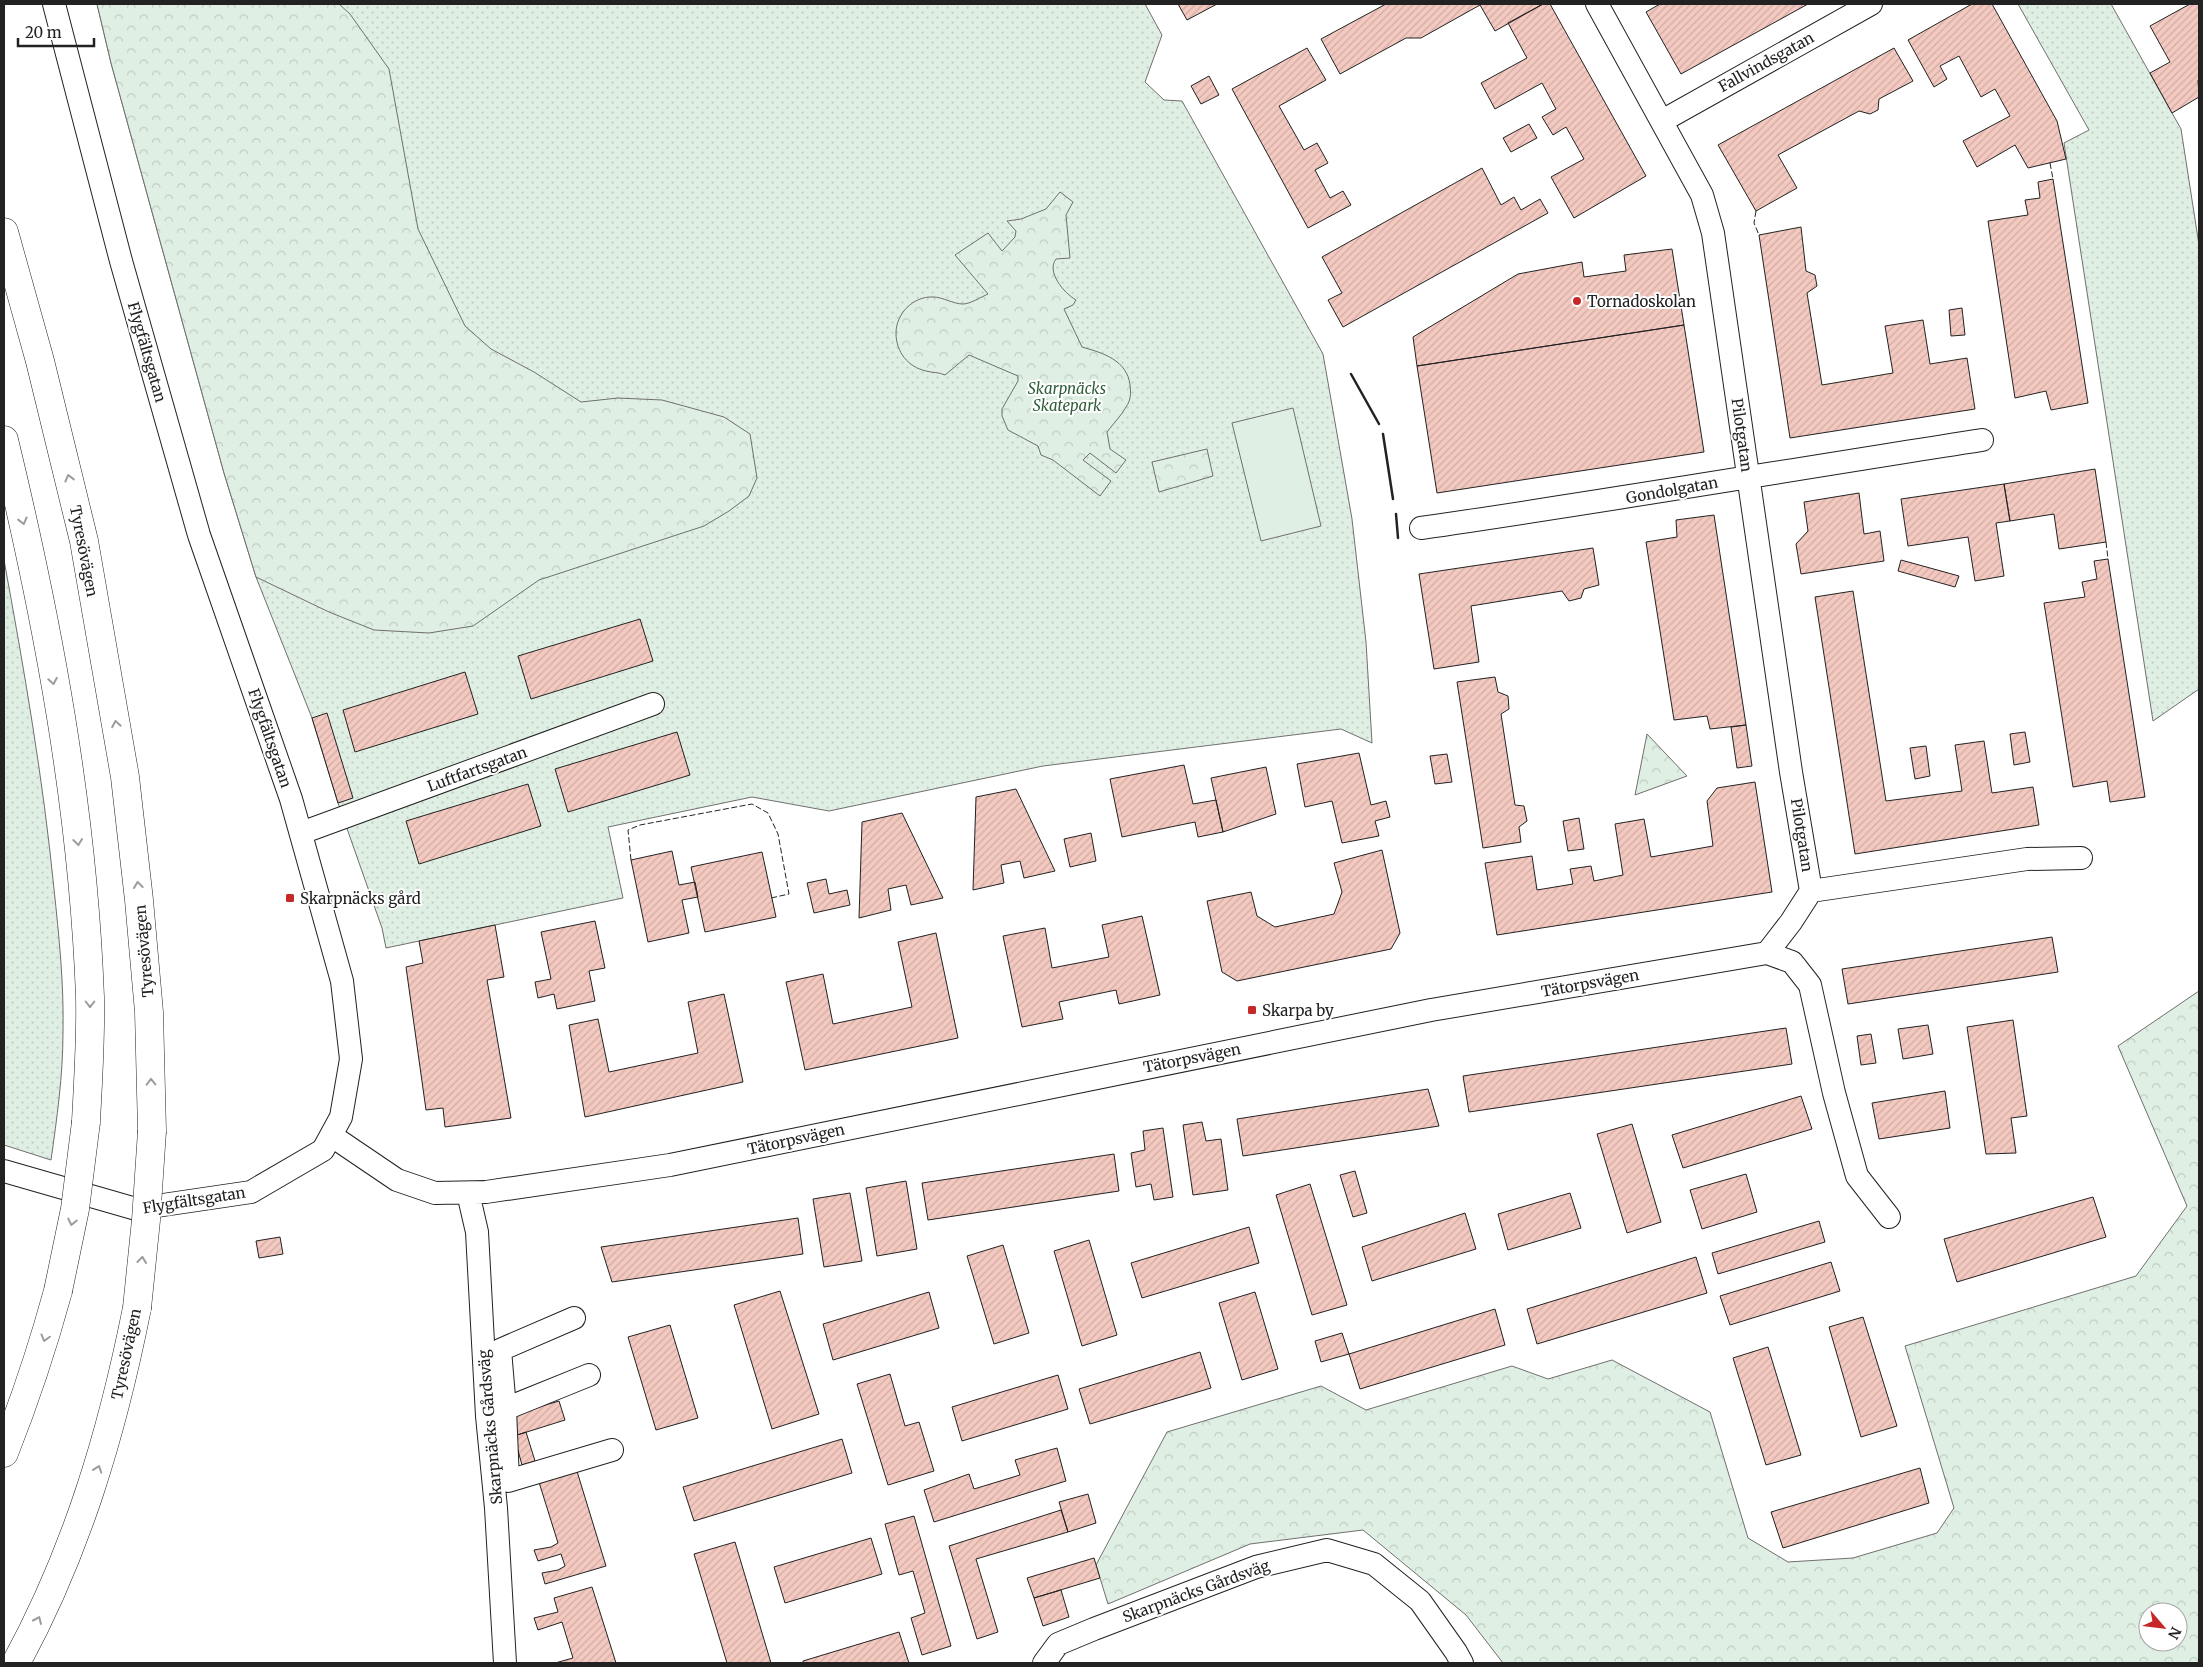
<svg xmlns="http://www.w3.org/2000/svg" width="2203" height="1667" font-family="Merriweather,serif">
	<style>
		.grass { fill: url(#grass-dots); stroke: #6f6f6f }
		.forest { fill: url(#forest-crowns); stroke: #6f6f6f; fill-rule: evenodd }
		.pitch { fill: #e0efe3; stroke: #6f6f6f }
		.building { fill: url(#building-hatch); stroke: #222 }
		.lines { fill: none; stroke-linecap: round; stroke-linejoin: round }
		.street-casing { stroke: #222; stroke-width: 24 }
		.highway-casing { stroke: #222; stroke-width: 29 }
		.street { stroke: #fff; stroke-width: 22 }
		.highway { stroke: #fff; stroke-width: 28 }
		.highway-bridge-casing { stroke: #222; stroke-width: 29; stroke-linecap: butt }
		.highway-bridge { stroke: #fff; stroke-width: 28 }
		.fence { stroke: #222; stroke-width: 1; stroke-dasharray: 6 2.5; stroke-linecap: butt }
		.wall { stroke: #222; stroke-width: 2.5 }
		.oneway { stroke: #9c9c9c }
		.poi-dot { fill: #c62828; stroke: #fff; stroke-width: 2 }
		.labels { text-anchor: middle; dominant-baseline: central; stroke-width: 4; stroke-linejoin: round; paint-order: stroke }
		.street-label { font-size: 15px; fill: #222; stroke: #fff }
		.poi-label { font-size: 15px; fill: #222; stroke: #fff; text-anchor: start }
		.park-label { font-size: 15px; font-style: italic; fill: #2f5e38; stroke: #fff }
	</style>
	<defs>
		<pattern id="grass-dots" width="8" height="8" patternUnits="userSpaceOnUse" patternTransform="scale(1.25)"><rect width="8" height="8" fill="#e0efe3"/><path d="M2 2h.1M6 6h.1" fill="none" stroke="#c0cdc2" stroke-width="1.8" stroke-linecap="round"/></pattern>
		<pattern id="forest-crowns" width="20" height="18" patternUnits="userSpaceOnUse" patternTransform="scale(1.25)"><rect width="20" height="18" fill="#e0efe3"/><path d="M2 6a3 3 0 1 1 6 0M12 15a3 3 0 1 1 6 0" fill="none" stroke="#c0cdc2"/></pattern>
		<pattern id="building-hatch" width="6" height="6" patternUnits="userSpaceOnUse" patternTransform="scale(1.25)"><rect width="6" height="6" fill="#f3c9c0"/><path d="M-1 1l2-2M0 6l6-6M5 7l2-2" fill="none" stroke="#d0aca5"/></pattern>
	</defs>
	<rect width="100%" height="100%" fill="#fff"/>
	<path class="grass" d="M 97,4 L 1145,4 L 1162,35 L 1145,82 L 1164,100 L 1182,101 L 1323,354 L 1352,519 L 1366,642 L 1372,743 L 1341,729 L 1043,766 L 829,811 L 752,797 L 608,827 L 623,898 L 386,948 L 382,928 L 338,803 L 312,718 L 256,577 L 224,473 L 111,63 Z
		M 2018,4 L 2111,4 L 2181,129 L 2199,245 L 2199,689 L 2153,721 L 2064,143 L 2089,130 Z
		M 4,560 C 24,669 43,778 54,889 C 59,936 64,984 63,1032 C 63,1075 57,1118 51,1160 L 4,1145 Z"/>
	<path class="forest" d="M 97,4 L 339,4 L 350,14 L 389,69 L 418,229 L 465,326 L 491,349 L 534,372 L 581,402 L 618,398 L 662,400 L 724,417 L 750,434 L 757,478 L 749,496 L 729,511 L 704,526 L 539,580 L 473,626 L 429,633 L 374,630 L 329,612 L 256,577 L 224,473 L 111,63 Z
		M 1060,192 L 1073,202 L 1066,215 L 1070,258 L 1056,259 C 1046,272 1064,293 1076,300 L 1073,305 L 1064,309 L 1082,347 C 1103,353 1127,360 1130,385 C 1131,393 1131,400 1126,407 C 1121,416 1113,424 1107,432 L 1110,449 L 1126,460 L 1116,473 L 1090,453 L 1083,460 L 1111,481 L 1100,496 L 1053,460 L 1041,455 L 1038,446 L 1008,430 L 1002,416 L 1002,409 L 1018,381 L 1018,376 L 969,355 L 945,375 C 939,372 933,373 926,371 C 908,367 896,352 896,333 C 896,314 913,296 933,297 C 943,297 953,304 963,304 C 970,304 981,297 988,294 L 955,255 L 988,233 L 1002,251 L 1015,237 L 1016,231 L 1007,221 L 1021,219 L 1046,209 Z
		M 1207,449 L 1213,476 L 1159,492 L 1152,462 Z
		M 1647,734 L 1687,776 L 1635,795 Z
		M 2199,991 L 2199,1663 L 1503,1663 L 1466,1615 L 1363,1530 L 1250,1544 L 1108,1604 L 1096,1565 L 1167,1432 L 1321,1386 L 1366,1410 L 1512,1366 L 1548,1379 L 1612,1360 L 1710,1412 L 1748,1538 L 1788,1562 L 1853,1558 L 1937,1533 L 1954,1508 L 1905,1346 L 2136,1276 L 2187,1206 L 2118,1046 ZM 2148,1612 L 2178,1612 L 2178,1642 L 2148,1642 Z"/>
	<path class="pitch" d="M 1293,408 L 1321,526 L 1261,541 L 1232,423 Z"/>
	<path class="building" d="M 1178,4 L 1217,4 L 1187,20 Z
		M 1386,4 L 1543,4 L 1495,31 L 1480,5 L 1421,38 L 1406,38 L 1340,74 L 1321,39 Z
		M 1543,4 L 1550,4 L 1646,176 L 1574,218 L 1551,177 L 1584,159 L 1566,127 L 1553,135 L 1542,117 L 1556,109 L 1542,83 L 1495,109 L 1481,83 L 1527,58 L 1508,23 Z
		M 1660,4 L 1808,4 L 1681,74 L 1646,12 Z
		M 1972,4 L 1992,4 L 2057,121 L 2066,159 L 2028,168 L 2015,145 L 1977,167 L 1963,141 L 2010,116 L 1995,89 L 1981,97 L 1959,56 L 1940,66 L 1947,79 L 1934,87 L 1908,40 Z
		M 2190,4 L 2199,4 L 2199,79 L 2198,80 L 2199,97 L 2172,113 L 2150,73 L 2170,62 L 2150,26 Z
		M 1307,48 L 1326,80 L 1279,106 L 1304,150 L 1317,143 L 1328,163 L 1315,170 L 1330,198 L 1343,191 L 1351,205 L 1308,228 L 1232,89 Z
		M 1894,48 L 1913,81 L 1879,99 L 1878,110 L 1870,114 L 1859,111 L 1778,155 L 1797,188 L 1756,211 L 1718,145 Z
		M 1209,76 L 1219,95 L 1201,104 L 1191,86 Z
		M 1529,124 L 1537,138 L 1511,152 L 1503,138 Z
		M 1482,168 L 1501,205 L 1514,197 L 1521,210 L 1540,199 L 1548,213 L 1343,327 L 1328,300 L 1342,293 L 1322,257 Z
		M 2053,179 L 2088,403 L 2051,410 L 2046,391 L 2015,398 L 1988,221 L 2028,215 L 2025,200 L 2040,198 L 2038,182 Z
		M 1801,227 L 1806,271 L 1815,275 L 1817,286 L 1807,293 L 1822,385 L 1893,373 L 1885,326 L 1923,320 L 1930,364 L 1967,358 L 1975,409 L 1790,438 L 1759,235 Z
		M 1672,249 L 1684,325 L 1417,366 L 1413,337 L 1518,274 L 1582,262 L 1584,277 L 1626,271 L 1624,255 Z
		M 1962,308 L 1965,335 L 1951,336 L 1949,310 Z
		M 1684,325 L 1704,452 L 1437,493 L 1417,366 Z
		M 2095,469 L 2106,542 L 2059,549 L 2054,514 L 2010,521 L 2004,484 Z
		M 2004,484 L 2010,521 L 1996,523 L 2004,576 L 1975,581 L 1968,537 L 1908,546 L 1901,499 Z
		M 1859,493 L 1864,534 L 1880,531 L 1884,561 L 1801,574 L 1796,544 L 1808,531 L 1804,502 Z
		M 1714,515 L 1746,725 L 1710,729 L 1707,716 L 1674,720 L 1646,542 L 1677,537 L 1676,520 Z
		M 1593,548 L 1599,585 L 1584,589 L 1581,598 L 1569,601 L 1562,591 L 1471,606 L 1479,662 L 1434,669 L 1419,574 Z
		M 2108,559 L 2145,797 L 2110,802 L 2107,781 L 2073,787 L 2044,603 L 2085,597 L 2082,582 L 2097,579 L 2094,561 Z
		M 1901,560 L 1959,576 L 1955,587 L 1898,571 Z
		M 1853,591 L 1886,801 L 1962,791 L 1955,745 L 1984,741 L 1992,793 L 2033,787 L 2039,825 L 1855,854 L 1815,597 Z
		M 640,619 L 653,661 L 531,699 L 518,656 Z
		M 465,672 L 478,714 L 355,752 L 343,710 Z
		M 1495,677 L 1498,692 L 1508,696 L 1509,709 L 1501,714 L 1515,805 L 1524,806 L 1527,821 L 1519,827 L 1521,842 L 1483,848 L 1457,682 Z
		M 327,713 L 353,798 L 338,803 L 312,718 Z
		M 1746,725 L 1752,766 L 1737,768 L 1731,727 Z
		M 677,732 L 690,775 L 568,812 L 555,769 Z
		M 2025,732 L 2030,762 L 2014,765 L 2010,734 Z
		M 1926,746 L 1930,776 L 1915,779 L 1910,748 Z
		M 1359,753 L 1371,805 L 1386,801 L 1390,817 L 1375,821 L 1379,836 L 1342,843 L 1332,801 L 1305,807 L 1297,764 Z
		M 1447,754 L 1452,782 L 1435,784 L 1430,756 Z
		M 1184,765 L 1193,804 L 1216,800 L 1223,832 L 1198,837 L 1195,822 L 1122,837 L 1110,779 Z
		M 1266,767 L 1276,814 L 1223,832 L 1211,778 Z
		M 1755,782 L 1772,892 L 1497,935 L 1485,863 L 1532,856 L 1537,890 L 1573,884 L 1570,869 L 1591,866 L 1594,881 L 1623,875 L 1615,824 L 1644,819 L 1651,857 L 1713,846 L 1707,801 L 1717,788 Z
		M 528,784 L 541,826 L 419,864 L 406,821 Z
		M 1016,789 L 1055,871 L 1024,878 L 1020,861 L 1001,865 L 1004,883 L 973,890 L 976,797 Z
		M 902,813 L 943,898 L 911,905 L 906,885 L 888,889 L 891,910 L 859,918 L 862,822 Z
		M 1579,818 L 1584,849 L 1568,851 L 1563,821 Z
		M 1091,833 L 1096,861 L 1070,867 L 1064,839 Z
		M 1382,850 L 1400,933 L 1391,949 L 1237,981 L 1222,972 L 1207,901 L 1251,892 L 1257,916 L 1275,927 L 1334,914 L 1342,892 L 1334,863 Z
		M 672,851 L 679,885 L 695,882 L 698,897 L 682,900 L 689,933 L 648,942 L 631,860 Z
		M 762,852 L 776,917 L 705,932 L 691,867 Z
		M 826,879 L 829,894 L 847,890 L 850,905 L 814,913 L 807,883 Z
		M 1142,916 L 1160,995 L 1119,1004 L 1116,990 L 1059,1002 L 1063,1019 L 1022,1027 L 1003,936 L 1045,928 L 1052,968 L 1109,957 L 1102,925 Z
		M 595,921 L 605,968 L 589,971 L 595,1001 L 557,1009 L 554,994 L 538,998 L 535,982 L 551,979 L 541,932 Z
		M 495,925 L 504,977 L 487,980 L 511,1118 L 445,1127 L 443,1108 L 426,1110 L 406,967 L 423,963 L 419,941 Z
		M 936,933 L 958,1038 L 805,1070 L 786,982 L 823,974 L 833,1024 L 912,1007 L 898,942 Z
		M 2052,937 L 2058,972 L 1848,1004 L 1842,969 Z
		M 724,994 L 743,1082 L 585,1117 L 569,1025 L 598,1019 L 609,1072 L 698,1053 L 688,1002 Z
		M 2013,1020 L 2027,1116 L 2011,1118 L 2016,1153 L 1986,1154 L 1967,1027 Z
		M 1928,1025 L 1933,1054 L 1903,1059 L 1898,1029 Z
		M 1786,1028 L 1792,1064 L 1469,1112 L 1463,1076 Z
		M 1871,1034 L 1876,1063 L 1861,1065 L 1857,1036 Z
		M 1428,1089 L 1439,1126 L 1243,1156 L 1237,1119 Z
		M 1945,1091 L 1950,1128 L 1879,1139 L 1872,1103 Z
		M 1801,1096 L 1812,1129 L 1683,1168 L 1672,1135 Z
		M 1202,1122 L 1206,1141 L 1221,1139 L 1228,1190 L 1193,1195 L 1183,1125 Z
		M 1632,1124 L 1661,1222 L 1627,1233 L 1597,1134 Z
		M 1163,1128 L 1173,1197 L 1154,1200 L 1151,1184 L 1136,1187 L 1131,1153 L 1145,1150 L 1143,1131 Z
		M 1114,1154 L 1119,1191 L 928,1220 L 922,1183 Z
		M 1355,1171 L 1367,1213 L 1353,1217 L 1340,1175 Z
		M 1746,1174 L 1757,1212 L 1702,1229 L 1690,1190 Z
		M 906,1181 L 917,1249 L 877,1256 L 866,1188 Z
		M 1310,1184 L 1347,1305 L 1312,1315 L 1276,1195 Z
		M 850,1193 L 862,1261 L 824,1267 L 813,1199 Z
		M 1570,1193 L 1581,1228 L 1508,1250 L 1498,1214 Z
		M 2093,1197 L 2106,1237 L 1957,1282 L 1944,1239 Z
		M 1465,1213 L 1476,1249 L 1372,1281 L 1362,1247 Z
		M 798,1218 L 803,1254 L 612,1282 L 601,1247 Z
		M 1819,1221 L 1825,1242 L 1718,1274 L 1712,1253 Z
		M 1249,1227 L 1259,1263 L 1142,1298 L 1131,1263 Z
		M 280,1237 L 283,1254 L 259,1258 L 256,1241 Z
		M 1089,1240 L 1117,1335 L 1082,1346 L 1054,1251 Z
		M 1003,1245 L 1029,1333 L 994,1344 L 967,1256 Z
		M 1696,1257 L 1707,1293 L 1537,1344 L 1527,1309 Z
		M 1831,1262 L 1840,1291 L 1730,1325 L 1720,1296 Z
		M 780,1291 L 819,1414 L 772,1429 L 734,1305 Z
		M 929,1292 L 939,1328 L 833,1360 L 823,1324 Z
		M 1255,1292 L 1278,1369 L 1242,1380 L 1219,1303 Z
		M 1495,1309 L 1505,1345 L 1360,1389 L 1349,1354 Z
		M 1863,1317 L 1897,1426 L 1861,1437 L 1829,1327 Z
		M 670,1325 L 698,1418 L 656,1430 L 628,1337 Z
		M 1342,1333 L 1349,1354 L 1321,1362 L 1315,1341 Z
		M 1768,1347 L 1801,1455 L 1766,1465 L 1733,1358 Z
		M 1200,1352 L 1211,1388 L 1090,1424 L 1079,1389 Z
		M 890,1374 L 905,1426 L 919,1422 L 934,1471 L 888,1485 L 857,1384 Z
		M 1058,1375 L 1068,1409 L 962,1441 L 952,1407 Z
		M 559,1401 L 565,1420 L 514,1436 L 508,1416 Z
		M 526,1432 L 535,1461 L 522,1465 L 514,1436 Z
		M 842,1439 L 852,1473 L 694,1521 L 683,1487 Z
		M 1057,1448 L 1066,1481 L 934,1522 L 924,1490 L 969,1474 L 974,1489 L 1020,1475 L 1015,1460 Z
		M 576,1468 L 606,1566 L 545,1584 L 542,1573 L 558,1570 L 565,1566 L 561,1554 L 538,1561 L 534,1550 L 551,1547 L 558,1543 L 538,1479 Z
		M 1920,1468 L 1929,1503 L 1783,1548 L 1771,1512 Z
		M 1088,1494 L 1096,1523 L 1068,1532 L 1059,1502 Z
		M 1061,1510 L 1068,1532 L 976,1559 L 998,1632 L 977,1639 L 949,1546 Z
		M 914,1516 L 951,1646 L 922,1655 L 911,1618 L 925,1613 L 913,1571 L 899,1575 L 885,1524 Z
		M 871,1538 L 882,1574 L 785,1603 L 774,1567 Z
		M 735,1542 L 771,1663 L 727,1663 L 694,1554 Z
		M 1094,1558 L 1100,1578 L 1034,1598 L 1027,1578 Z
		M 592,1587 L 616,1663 L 555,1663 L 573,1658 L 562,1622 L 538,1630 L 534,1618 L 558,1612 L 554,1598 Z
		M 1061,1590 L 1069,1617 L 1043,1626 L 1034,1598 Z
		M 899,1632 L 909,1663 L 803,1663 L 803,1661 Z"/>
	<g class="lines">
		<defs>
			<path id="street" d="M 1597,4 L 1702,195 L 1713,233 L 1791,772 L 1811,891 L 1791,922 L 1767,953
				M 1662,121 L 1871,4
				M 1421,528 C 1608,501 1795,469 1982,440
				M 301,833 L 653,704
				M 1811,891 L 2027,859 L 2081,858
				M 332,1136 L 397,1180 L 435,1193 L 486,1192 L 670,1165 L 1431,1010 L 1767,953 L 1792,962 L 1810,985 L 1834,1093 L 1857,1176 L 1889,1217
				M 4,1171 L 136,1209 L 251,1192 L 323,1150 L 341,1117 L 351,1059 L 342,981 L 291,799 L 199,535 L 121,261 L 54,4
				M 468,1193 L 477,1232 L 487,1416 L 496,1508 L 505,1663
				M 589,1375 L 505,1409 L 508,1481 L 612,1450
				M 505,1409 L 500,1350 L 574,1318
				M 1044,1663 L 1058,1644 L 1094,1629 L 1256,1567 L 1327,1550 L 1374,1564 L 1420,1601 L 1456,1652 L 1462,1663"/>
			<path id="highway" d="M 4,232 L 40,361 L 84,541 L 125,777 L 139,900 L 149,1012 L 152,1131
				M 4,440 C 48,622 83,809 90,997 C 91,1039 88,1081 86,1122
				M 4,1453 C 25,1400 43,1346 58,1291
				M 16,1663 C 77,1551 112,1433 137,1308"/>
		</defs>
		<use href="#street" class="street-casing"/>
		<use href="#highway" class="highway-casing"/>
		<use href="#street" class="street"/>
		<use href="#highway" class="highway"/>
		<defs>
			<path id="highway-bridge" d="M 58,1291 L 75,1209 L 86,1122
				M 137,1308 L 146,1220 L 152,1131"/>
		</defs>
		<use href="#highway-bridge" class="highway-bridge-casing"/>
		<use href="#highway-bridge" class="highway-bridge"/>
		<path class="fence" d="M 2050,163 L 2053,179
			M 1756,211 L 1754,223 L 1759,235
			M 2106,542 L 2108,559
			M 631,860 L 628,830 L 640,825 L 752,804 L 768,813 L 778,834 L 789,894 L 771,898"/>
		<path class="wall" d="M 1351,374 L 1379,424
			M 1383,434 L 1393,499
			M 1396,514 L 1398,538"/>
	</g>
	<defs><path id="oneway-chevron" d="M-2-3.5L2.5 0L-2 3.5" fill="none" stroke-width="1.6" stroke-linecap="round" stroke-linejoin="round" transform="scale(1.25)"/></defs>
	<g class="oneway">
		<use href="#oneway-chevron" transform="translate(69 478) rotate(-104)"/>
		<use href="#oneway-chevron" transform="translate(23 521) rotate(76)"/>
		<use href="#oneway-chevron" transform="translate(53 681) rotate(80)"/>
		<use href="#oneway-chevron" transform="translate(116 724) rotate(-100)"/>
		<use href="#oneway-chevron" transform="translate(78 842) rotate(83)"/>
		<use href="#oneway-chevron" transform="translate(138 885) rotate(-97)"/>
		<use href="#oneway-chevron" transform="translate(90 1004) rotate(90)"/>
		<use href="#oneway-chevron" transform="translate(151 1082) rotate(-91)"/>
		<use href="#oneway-chevron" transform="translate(72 1222) rotate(102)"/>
		<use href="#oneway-chevron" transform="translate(142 1260) rotate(-84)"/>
		<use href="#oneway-chevron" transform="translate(45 1338) rotate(105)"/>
		<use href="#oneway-chevron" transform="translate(98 1469) rotate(-71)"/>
		<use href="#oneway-chevron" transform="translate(38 1620) rotate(-66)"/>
	</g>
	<g class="poi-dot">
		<circle cx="1577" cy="301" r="5"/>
		<rect x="285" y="893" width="10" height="10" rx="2.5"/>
		<rect x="1247" y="1005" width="10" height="10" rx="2.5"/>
	</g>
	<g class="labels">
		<g class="street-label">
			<text transform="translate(1766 62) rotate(-29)">Fallvindsgatan</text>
			<text transform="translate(147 352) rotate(74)">Flygfältsgatan</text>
			<text transform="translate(1742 435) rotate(82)">Pilotgatan</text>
			<text transform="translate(1672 490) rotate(-10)">Gondolgatan</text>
			<text transform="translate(84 551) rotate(79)">Tyresövägen</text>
			<text transform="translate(270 738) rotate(71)">Flygfältsgatan</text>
			<text transform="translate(477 769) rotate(-20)">Luftfartsgatan</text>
			<text transform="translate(1802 835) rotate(81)">Pilotgatan</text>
			<text transform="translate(144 951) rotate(-95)">Tyresövägen</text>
			<text transform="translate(1590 983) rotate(-10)">Tätorpsvägen</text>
			<text transform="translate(1192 1058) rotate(-11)">Tätorpsvägen</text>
			<text transform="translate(796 1139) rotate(-12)">Tätorpsvägen</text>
			<text transform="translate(194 1200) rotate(-9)">Flygfältsgatan</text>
			<text transform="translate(126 1354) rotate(-78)">Tyresövägen</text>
			<text transform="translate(490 1427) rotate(-95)">Skarpnäcks Gårdsväg</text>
			<text transform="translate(1196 1591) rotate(-20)">Skarpnäcks Gårdsväg</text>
		</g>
		<g class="poi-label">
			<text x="1587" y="301">Tornadoskolan</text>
			<text x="300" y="898">Skarpnäcks gård</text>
			<text x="1262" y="1010">Skarpa by</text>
		</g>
		<g class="park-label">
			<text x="1067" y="388">Skarpnäcks<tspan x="1067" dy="17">Skatepark</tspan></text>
		</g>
	</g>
	<rect width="2203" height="1667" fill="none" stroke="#222222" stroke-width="10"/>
	<g transform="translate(2163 1627) rotate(118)"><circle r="24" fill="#ffffff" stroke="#a7a7a7"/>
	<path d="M0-4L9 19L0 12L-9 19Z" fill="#c62828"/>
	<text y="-8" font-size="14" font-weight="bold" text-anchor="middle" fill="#222222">N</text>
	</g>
	<path d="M18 38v8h76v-8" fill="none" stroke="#222222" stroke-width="2.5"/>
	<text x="25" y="38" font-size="15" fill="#222222" stroke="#ffffff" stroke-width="4" paint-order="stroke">20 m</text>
</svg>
